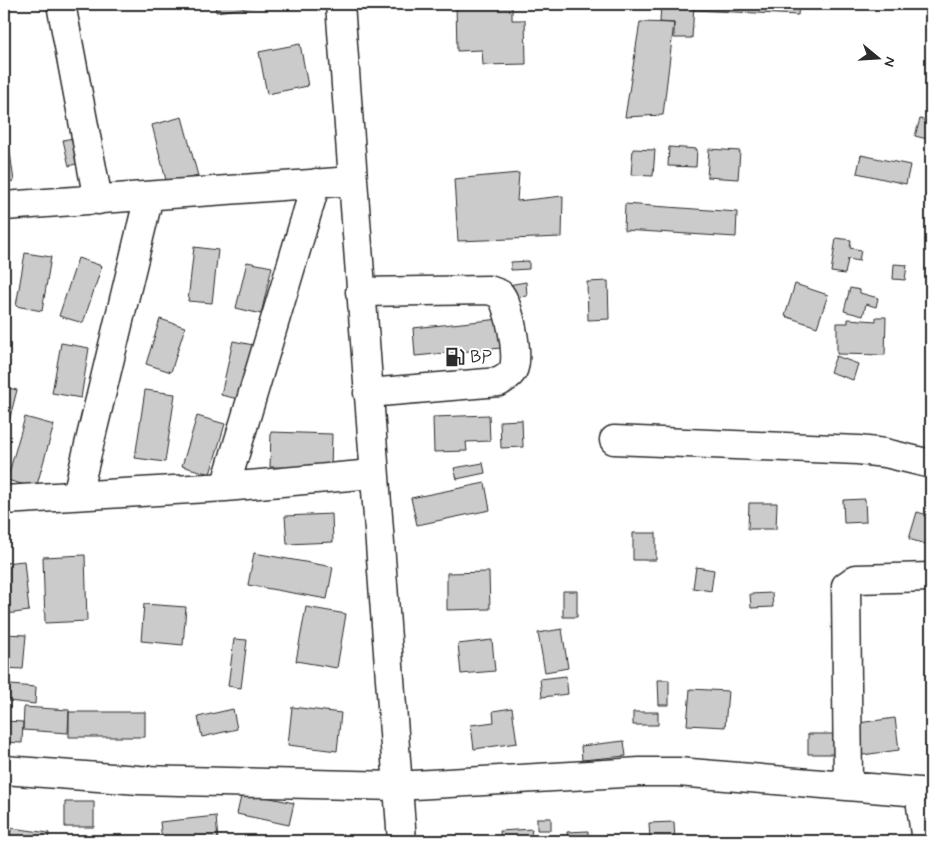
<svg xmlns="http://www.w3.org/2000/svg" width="935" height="845" font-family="Mynerve,sans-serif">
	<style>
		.building { fill: #cbcbcb; stroke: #2b2b2b }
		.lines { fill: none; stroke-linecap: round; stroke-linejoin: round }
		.minor-casing { stroke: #2b2b2b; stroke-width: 31 }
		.highway-casing { stroke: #2b2b2b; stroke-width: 31 }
		.minor { stroke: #fff; stroke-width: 28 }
		.highway { stroke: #fff; stroke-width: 28 }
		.labels { text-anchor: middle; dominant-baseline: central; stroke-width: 4; stroke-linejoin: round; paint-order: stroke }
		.poi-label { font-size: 18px; fill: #2b2b2b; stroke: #fff; text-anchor: start }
	</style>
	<rect width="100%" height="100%" fill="#fff"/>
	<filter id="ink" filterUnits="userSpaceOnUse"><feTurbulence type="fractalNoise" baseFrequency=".02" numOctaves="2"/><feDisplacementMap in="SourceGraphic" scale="10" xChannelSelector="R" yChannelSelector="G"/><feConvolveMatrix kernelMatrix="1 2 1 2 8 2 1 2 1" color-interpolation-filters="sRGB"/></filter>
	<g filter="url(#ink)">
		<path class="building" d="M 215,4 L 273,4 L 216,12 Z
			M 456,4 L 512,4 L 512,20 L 525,20 L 526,64 L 483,65 L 482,50 L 457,51 Z
			M 661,4 L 694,4 L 692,38 L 674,38 L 674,23 L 660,22 Z
			M 694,4 L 799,4 L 798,15 L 693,10 Z
			M 640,22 L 674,23 L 663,115 L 625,117 Z
			M 300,44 L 308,86 L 267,94 L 259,52 Z
			M 182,117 L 198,176 L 167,184 L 152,125 Z
			M 920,119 L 931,122 L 931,140 L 915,136 Z
			M 4,131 L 7,131 L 14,181 L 4,183 Z
			M 73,138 L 79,163 L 69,166 L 63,140 Z
			M 669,147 L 697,149 L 696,167 L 668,166 Z
			M 633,149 L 655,150 L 653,176 L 631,175 Z
			M 709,149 L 740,151 L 738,179 L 707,177 Z
			M 861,155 L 910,165 L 906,184 L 857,173 Z
			M 519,173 L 517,201 L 563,196 L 562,237 L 458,241 L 454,179 Z
			M 625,204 L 737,212 L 736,237 L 624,230 Z
			M 836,238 L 851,240 L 850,248 L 861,250 L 859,261 L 848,259 L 845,274 L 831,272 Z
			M 194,247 L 218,250 L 212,303 L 188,301 Z
			M 25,253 L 51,257 L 42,311 L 16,306 Z
			M 78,258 L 102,266 L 83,323 L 59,316 Z
			M 529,261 L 529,269 L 511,270 L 511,262 Z
			M 247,262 L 272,267 L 261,314 L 236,308 Z
			M 894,264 L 907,265 L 905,280 L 893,279 Z
			M 608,281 L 609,319 L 588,320 L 587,282 Z
			M 526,282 L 527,296 L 509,298 L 508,285 Z
			M 795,284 L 828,295 L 817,327 L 785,316 Z
			M 850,288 L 860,290 L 860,293 L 878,298 L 876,307 L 866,304 L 863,316 L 844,311 Z
			M 876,317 L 886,317 L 885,355 L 837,354 L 837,323 L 848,323 L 848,319 L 876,321 Z
			M 510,318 L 512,347 L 415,356 L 413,328 Z
			M 160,319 L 185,327 L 171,372 L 146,364 Z
			M 233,341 L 263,347 L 251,402 L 221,395 Z
			M 61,343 L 89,348 L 81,398 L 52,393 Z
			M 836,356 L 858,364 L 853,380 L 830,372 Z
			M 4,387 L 17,390 L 8,425 L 4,424 Z
			M 145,390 L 175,394 L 165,462 L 135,458 Z
			M 489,415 L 490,441 L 466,442 L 467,451 L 434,452 L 433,417 Z
			M 197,416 L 225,424 L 210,474 L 182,466 Z
			M 25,417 L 54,425 L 36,488 L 7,480 Z
			M 522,420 L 523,447 L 501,448 L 500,421 Z
			M 271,432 L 332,434 L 331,468 L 270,467 Z
			M 483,463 L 485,473 L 457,479 L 454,468 Z
			M 485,483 L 490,510 L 417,525 L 411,498 Z
			M 865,499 L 866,522 L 844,523 L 843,500 Z
			M 749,503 L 777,503 L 776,529 L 748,529 Z
			M 917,512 L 931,516 L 931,546 L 909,539 Z
			M 332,514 L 333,542 L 287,544 L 285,516 Z
			M 633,533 L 656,533 L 656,560 L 633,560 Z
			M 254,553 L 333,567 L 327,599 L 248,585 Z
			M 85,555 L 87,621 L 45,623 L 43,557 Z
			M 24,561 L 29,611 L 6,614 L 4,563 Z
			M 696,567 L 714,570 L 711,591 L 693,588 Z
			M 489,572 L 490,609 L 447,610 L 447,573 Z
			M 563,591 L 577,591 L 577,617 L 563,617 Z
			M 772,593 L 773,607 L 751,608 L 750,594 Z
			M 144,604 L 186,607 L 183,645 L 141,641 Z
			M 306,607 L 346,614 L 337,668 L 296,661 Z
			M 562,629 L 568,668 L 545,672 L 538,633 Z
			M 4,634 L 26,635 L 23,669 L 4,668 Z
			M 234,639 L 247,640 L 241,688 L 228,686 Z
			M 492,640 L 495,671 L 461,674 L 458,644 Z
			M 566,676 L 568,694 L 542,697 L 540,679 Z
			M 658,680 L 669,680 L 669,705 L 659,705 Z
			M 10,685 L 36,687 L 35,704 L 8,701 Z
			M 690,689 L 728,691 L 725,727 L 687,725 Z
			M 24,707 L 69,710 L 68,733 L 23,730 Z
			M 292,707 L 341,713 L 337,751 L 288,745 Z
			M 512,708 L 517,743 L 474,749 L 471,725 L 494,722 L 493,711 Z
			M 233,709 L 237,729 L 202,737 L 198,717 Z
			M 69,712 L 145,712 L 145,737 L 69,737 Z
			M 633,712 L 658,712 L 658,725 L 633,725 Z
			M 895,718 L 899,750 L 855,756 L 851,724 Z
			M 4,721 L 23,722 L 22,743 L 4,742 Z
			M 808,734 L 834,734 L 834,754 L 808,754 Z
			M 624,741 L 626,756 L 582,760 L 581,746 Z
			M 242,792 L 294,803 L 289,825 L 237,814 Z
			M 65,802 L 94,802 L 94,827 L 65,827 Z
			M 216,816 L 218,841 L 162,841 L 160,822 Z
			M 537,818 L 551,818 L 551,830 L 537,830 Z
			M 674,822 L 675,841 L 650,841 L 649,823 Z
			M 11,828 L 49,833 L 48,841 L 10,841 Z
			M 532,829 L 530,841 L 501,841 L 500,831 Z
			M 588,831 L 588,841 L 568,841 L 567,832 Z"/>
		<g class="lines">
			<defs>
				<path id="minor" d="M 61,4 L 98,200
					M 4,206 L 352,181
					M 360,292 L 489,290 L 500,294 C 509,305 520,356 513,370 C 510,376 505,378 499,382 L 368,393
					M 614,440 L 858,450 L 885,453 L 931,464
					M 225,487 L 316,183
					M 77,495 L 149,196
					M 4,500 L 225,487 L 373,474
					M 4,770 L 139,780 L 396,786 L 640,772 L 678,772 L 931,793
					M 848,786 L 846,586 L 856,579 L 931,577
					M 919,792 L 926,841"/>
				<path id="highway" d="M 340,4 L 402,841"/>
			</defs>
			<use href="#minor" class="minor-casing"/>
			<use href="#highway" class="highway-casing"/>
			<use href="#minor" class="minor"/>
			<use href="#highway" class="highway"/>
		</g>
	</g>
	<defs>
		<symbol id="fuel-bare" viewBox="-9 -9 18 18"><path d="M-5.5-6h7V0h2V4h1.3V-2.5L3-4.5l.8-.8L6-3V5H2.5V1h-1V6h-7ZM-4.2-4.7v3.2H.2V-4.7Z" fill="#2b2b2b" stroke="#fff" stroke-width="2.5" paint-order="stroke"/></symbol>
	</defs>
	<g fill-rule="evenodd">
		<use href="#fuel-bare" x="441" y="343" width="28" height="28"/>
	</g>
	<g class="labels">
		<g class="poi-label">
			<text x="470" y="357">BP</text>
		</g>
	</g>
	<rect width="935" height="845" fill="none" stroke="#fff" stroke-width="20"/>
	<rect x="10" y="10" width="915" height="825" fill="none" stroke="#2b2b2b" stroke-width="2" filter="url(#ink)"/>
	<g transform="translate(878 58) rotate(108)" stroke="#ffffff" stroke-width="4" paint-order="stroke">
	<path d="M0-4L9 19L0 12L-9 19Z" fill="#2b2b2b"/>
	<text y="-8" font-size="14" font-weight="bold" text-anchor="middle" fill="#2b2b2b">N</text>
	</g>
</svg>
